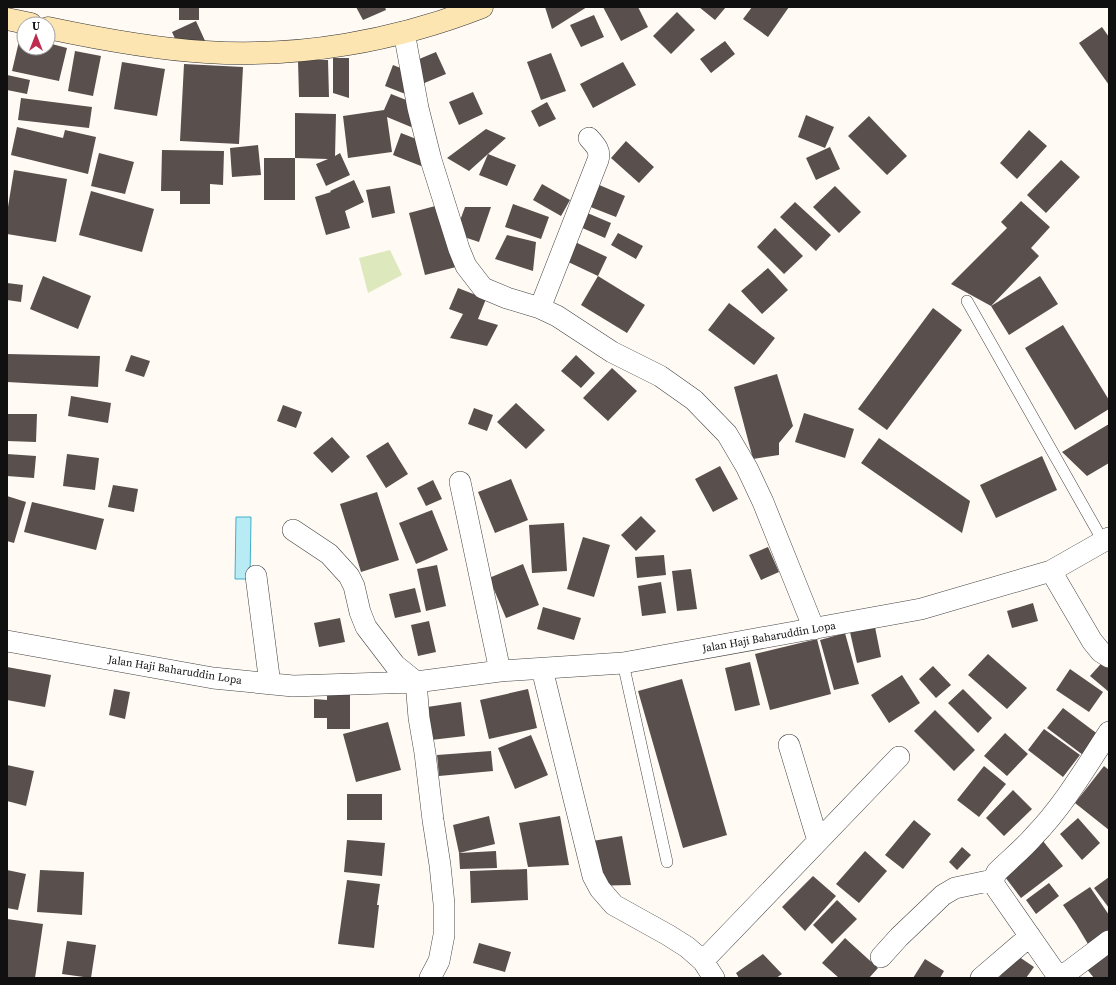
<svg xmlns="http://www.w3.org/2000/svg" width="1116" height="985" font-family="'Source Serif 4',serif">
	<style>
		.green { fill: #dde9bd }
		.water { fill: #b9ebf5; stroke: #42afca }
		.building { fill: #594f4d }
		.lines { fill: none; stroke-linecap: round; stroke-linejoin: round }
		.lane-casing { stroke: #434343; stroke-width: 12 }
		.street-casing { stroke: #434343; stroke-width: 22 }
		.secondary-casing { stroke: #323232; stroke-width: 23 }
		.lane { stroke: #fff; stroke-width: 11 }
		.street { stroke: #fff; stroke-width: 21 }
		.secondary { stroke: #fce5b1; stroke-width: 22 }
		.labels { text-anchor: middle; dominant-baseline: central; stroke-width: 4; stroke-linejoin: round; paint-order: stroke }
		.street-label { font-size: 11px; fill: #101010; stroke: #fff }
	</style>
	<rect width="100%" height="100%" fill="#fffaf4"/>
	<path class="green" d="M 390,250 L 402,275 L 368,293 L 359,258 Z"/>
	<path class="water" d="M 236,517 L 251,517 L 250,579 L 235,579 Z"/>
	<path class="building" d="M 179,7 L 199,7 L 199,20 L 179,20 Z
		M 356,7 L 385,7 L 386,10 L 363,20 Z
		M 545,7 L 587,7 L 552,29 Z
		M 603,7 L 638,7 L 648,27 L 621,41 Z
		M 699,7 L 726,7 L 715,20 Z
		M 752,7 L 789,7 L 768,37 L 743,19 Z
		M 677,12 L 695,30 L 671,54 L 653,36 Z
		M 594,15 L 604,37 L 581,47 L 570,25 Z
		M 196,21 L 206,43 L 182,54 L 172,32 Z
		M 1102,27 L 1109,37 L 1109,85 L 1079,43 Z
		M 20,37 L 24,38 L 24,48 L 48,48 L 48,43 L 67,48 L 59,81 L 12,71 Z
		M 725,41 L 735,54 L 711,73 L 700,59 Z
		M 75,51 L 101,56 L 93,96 L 68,91 Z
		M 436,52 L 446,74 L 422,84 L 413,97 L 385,86 L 393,65 L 418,75 L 412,62 Z
		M 551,53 L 566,91 L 541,100 L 527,62 Z
		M 333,58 L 349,58 L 349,98 L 333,93 Z
		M 298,60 L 328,60 L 329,97 L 299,97 Z
		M 122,62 L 165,69 L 157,116 L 114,109 Z
		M 623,62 L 636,85 L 593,108 L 580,84 Z
		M 184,64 L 243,67 L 239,144 L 180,141 Z
		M 7,75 L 30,80 L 27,94 L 7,90 Z
		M 473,92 L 483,114 L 459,125 L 449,102 Z
		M 391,94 L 419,105 L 411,127 L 387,117 L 392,152 L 348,158 L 343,116 L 384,110 Z
		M 21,98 L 92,107 L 89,128 L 18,120 Z
		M 547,102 L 556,119 L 539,127 L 531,111 Z
		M 295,113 L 336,114 L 335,156 L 340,153 L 350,175 L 326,186 L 316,164 L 328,159 L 295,158 Z
		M 806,115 L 834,127 L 825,148 L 798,137 Z
		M 869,116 L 907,156 L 887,175 L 848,136 Z
		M 17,127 L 63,138 L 65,130 L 96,137 L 88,174 L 11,155 Z
		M 486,129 L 506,138 L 488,154 L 516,165 L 507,186 L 479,175 L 488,154 L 469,171 L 447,158 Z
		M 1029,130 L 1047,146 L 1017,179 L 1000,163 Z
		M 401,133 L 429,144 L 421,166 L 393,155 Z
		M 626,141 L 654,167 L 639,183 L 611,158 Z
		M 258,145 L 261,175 L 232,177 L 230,148 Z
		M 830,147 L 840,169 L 816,180 L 806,158 Z
		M 162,150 L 224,151 L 223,185 L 210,184 L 210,204 L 180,204 L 180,191 L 161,191 Z
		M 99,153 L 134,162 L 125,194 L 91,186 Z
		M 264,158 L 295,158 L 295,200 L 264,200 Z
		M 1061,160 L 1080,177 L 1046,213 L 1027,195 Z
		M 14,170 L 67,179 L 56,242 L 7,234 L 7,213 Z
		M 354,180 L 364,202 L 345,211 L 350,228 L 326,235 L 315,197 L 331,192 L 330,191 Z
		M 542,184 L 570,200 L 561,216 L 533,200 Z
		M 597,184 L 625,196 L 616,217 L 588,206 Z
		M 390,186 L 395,213 L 372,218 L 366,190 Z
		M 835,186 L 861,212 L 839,233 L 813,207 Z
		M 91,191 L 154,209 L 142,252 L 79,235 Z
		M 1021,201 L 1050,227 L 1031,248 L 1039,256 L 991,306 L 1040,276 L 1058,304 L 1009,335 L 991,306 L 951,284 L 1007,228 L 1001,222 Z
		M 795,202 L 831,235 L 816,251 L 780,217 Z
		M 513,204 L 549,217 L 541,239 L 505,227 Z
		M 439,205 L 456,267 L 425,275 L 409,213 Z
		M 465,207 L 491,207 L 479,242 L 455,234 Z
		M 585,212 L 611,223 L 605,238 L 578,226 Z
		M 775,228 L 803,256 L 784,274 L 757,247 Z
		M 618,233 L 643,246 L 636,259 L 611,245 Z
		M 507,235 L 536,242 L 533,271 L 495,259 Z
		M 573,241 L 607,257 L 598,276 L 645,305 L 627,333 L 581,305 L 598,276 L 564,260 Z
		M 768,268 L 788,290 L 762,314 L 741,291 Z
		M 43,276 L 91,296 L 78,329 L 30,309 Z
		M 7,283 L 23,285 L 21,302 L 7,300 Z
		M 458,288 L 486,299 L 478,319 L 498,325 L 487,346 L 450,338 L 463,314 L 449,309 Z
		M 729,303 L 775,338 L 754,365 L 708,330 Z
		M 933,308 L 962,330 L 887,430 L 858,409 Z
		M 1063,325 L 1109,400 L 1109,409 L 1075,430 L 1025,348 Z
		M 7,354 L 100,356 L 98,387 L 7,382 Z
		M 131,355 L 150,361 L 144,377 L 125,371 Z
		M 576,355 L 595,373 L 581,388 L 561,371 Z
		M 612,368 L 637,391 L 608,421 L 583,398 Z
		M 777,374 L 793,426 L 779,443 L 779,455 L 753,459 L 734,387 Z
		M 71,396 L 111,403 L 108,423 L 68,416 Z
		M 516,403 L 545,430 L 526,449 L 497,422 Z
		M 283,405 L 302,412 L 296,428 L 277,421 Z
		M 474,408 L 493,415 L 487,431 L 468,424 Z
		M 804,413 L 854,429 L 845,458 L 795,442 Z
		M 7,414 L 37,414 L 36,442 L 7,441 Z
		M 1109,424 L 1109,463 L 1087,476 L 1062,452 Z
		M 332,437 L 350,457 L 332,473 L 313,453 Z
		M 879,438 L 970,501 L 962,533 L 861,463 Z
		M 388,442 L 408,474 L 386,488 L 366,456 Z
		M 7,454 L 36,456 L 34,478 L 7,476 Z
		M 67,454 L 99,458 L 95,490 L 63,486 Z
		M 1042,456 L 1057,490 L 996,518 L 980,485 Z
		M 720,466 L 738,499 L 713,512 L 695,479 Z
		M 511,479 L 528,520 L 495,533 L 478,492 Z
		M 433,480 L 442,499 L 426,506 L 417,488 Z
		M 113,485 L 138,489 L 134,512 L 108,507 Z
		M 377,492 L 399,560 L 361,572 L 340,504 Z
		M 7,496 L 26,502 L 14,543 L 7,541 Z
		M 32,502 L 104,519 L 96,550 L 24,532 Z
		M 432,510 L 448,550 L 416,564 L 399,523 Z
		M 641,516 L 656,531 L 636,551 L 621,535 Z
		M 564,523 L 567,571 L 532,573 L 529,525 Z
		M 583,537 L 610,545 L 594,597 L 567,589 Z
		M 768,547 L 779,572 L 761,580 L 749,555 Z
		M 664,555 L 666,575 L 637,578 L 635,557 Z
		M 523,564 L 539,605 L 506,618 L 489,578 Z
		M 437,565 L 446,606 L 426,611 L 417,569 Z
		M 691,569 L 697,609 L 677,611 L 672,571 Z
		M 661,582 L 666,613 L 642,616 L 638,586 Z
		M 415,588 L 421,612 L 395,618 L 389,594 Z
		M 1033,603 L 1038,621 L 1012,628 L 1007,611 Z
		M 543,607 L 581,618 L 574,640 L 537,629 Z
		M 340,618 L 345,642 L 319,647 L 314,623 Z
		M 429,621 L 436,652 L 418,656 L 411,625 Z
		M 875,627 L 881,657 L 857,663 L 850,632 Z
		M 845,633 L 859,684 L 834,690 L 820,640 Z
		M 817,639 L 831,694 L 770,710 L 755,654 Z
		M 988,654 L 1027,688 L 1007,709 L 968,675 Z
		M 1107,657 L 1109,659 L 1109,692 L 1090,676 Z
		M 750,662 L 760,705 L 735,711 L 725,668 Z
		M 933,666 L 951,685 L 936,698 L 919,679 Z
		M 7,667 L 51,675 L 45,707 L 7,700 Z
		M 1070,669 L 1103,692 L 1089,712 L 1056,690 Z
		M 902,675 L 920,703 L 889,723 L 871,695 Z
		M 682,679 L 727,835 L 683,848 L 638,691 Z
		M 114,689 L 130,692 L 125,719 L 109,715 Z
		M 528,689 L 537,728 L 489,739 L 480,700 Z
		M 963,689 L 992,718 L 978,733 L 948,703 Z
		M 327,694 L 350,694 L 350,729 L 327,729 L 327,718 L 314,718 L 314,699 L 327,700 Z
		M 461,702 L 465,736 L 431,740 L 427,707 Z
		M 1063,708 L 1099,735 L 1083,755 L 1047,728 Z
		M 935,710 L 975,750 L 954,771 L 914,731 Z
		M 388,722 L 401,770 L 356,782 L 343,734 Z
		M 1044,729 L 1080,755 L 1063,777 L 1028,750 Z
		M 1005,733 L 1028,754 L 1007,776 L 984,756 Z
		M 531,735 L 548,775 L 515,789 L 498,748 Z
		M 491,751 L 493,771 L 439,776 L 437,755 Z
		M 7,765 L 34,771 L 26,806 L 7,801 Z
		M 984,766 L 1006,784 L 979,817 L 957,800 Z
		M 1104,766 L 1109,770 L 1109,830 L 1075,803 Z
		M 1013,790 L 1032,809 L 1004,836 L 986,818 Z
		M 347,794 L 382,794 L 382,820 L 347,820 Z
		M 489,816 L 495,844 L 459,853 L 453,825 Z
		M 560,816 L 569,865 L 528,867 L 519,823 Z
		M 1078,818 L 1100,843 L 1082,860 L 1060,834 Z
		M 914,820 L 931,834 L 903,869 L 885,855 Z
		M 622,836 L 631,885 L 589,886 L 581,843 Z
		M 347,840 L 385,843 L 382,876 L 344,872 Z
		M 1043,841 L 1063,866 L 1021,898 L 1002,873 Z
		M 962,847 L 971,855 L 957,870 L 949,862 Z
		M 496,851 L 497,868 L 460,869 L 459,853 Z
		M 865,851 L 887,871 L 859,903 L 836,884 Z
		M 527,869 L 528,900 L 471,903 L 470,871 Z
		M 7,870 L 26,874 L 18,910 L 7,908 Z
		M 40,870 L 84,872 L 82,915 L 37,912 Z
		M 813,876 L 836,896 L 805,931 L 782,907 Z
		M 1109,877 L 1109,908 L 1094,888 Z
		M 347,880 L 380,884 L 377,905 L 379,905 L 374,948 L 338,944 Z
		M 1049,883 L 1059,896 L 1036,914 L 1026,900 Z
		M 1090,887 L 1109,915 L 1109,931 L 1091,949 L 1076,924 L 1063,905 Z
		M 837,900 L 857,919 L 832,944 L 813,925 Z
		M 7,919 L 43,924 L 35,978 L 7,978 Z
		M 845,938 L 878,968 L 869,978 L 839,978 L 822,963 Z
		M 67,941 L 96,945 L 91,978 L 62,974 Z
		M 479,943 L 511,952 L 505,972 L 473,963 Z
		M 1109,950 L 1109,978 L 1094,978 L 1086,968 Z
		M 763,954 L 782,974 L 776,978 L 739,978 L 736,973 Z
		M 1015,954 L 1034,967 L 1026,978 L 999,978 Z
		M 925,959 L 944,971 L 940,978 L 913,978 Z"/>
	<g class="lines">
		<defs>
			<path id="lane" d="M 967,301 L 1103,541
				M 623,663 L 667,862"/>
			<path id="street" d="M 404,32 L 418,108 L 431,160 L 459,249 L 466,266 L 483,288 L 507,298 L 540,308 L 557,316 L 612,352 L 660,376 L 694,400 L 727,434 L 747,468 L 763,502 L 814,629
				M 540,308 L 598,160 C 601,150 595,145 589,138
				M 460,482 L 500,671
				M 293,530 L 329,554 L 349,576 L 354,586 L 360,612 L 366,627 L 395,665 L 416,682 L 419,718 L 425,753 L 433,820 L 440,865 L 444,904 L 444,935 L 439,961 L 430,978
				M 1051,571 L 1092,641 L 1101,652 L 1109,657
				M 256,576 L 270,684
				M 7,641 L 213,678 L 293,686 L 416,682 L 500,671 L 623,663 L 921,609 L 1051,571 L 1109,538
				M 542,669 L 593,876 L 600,889 L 614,905 L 668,935 L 687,947 L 703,961 L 714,978
				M 789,745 L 818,841
				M 881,957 L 899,937 L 943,895 L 955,888 L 993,880
				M 703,961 L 899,757
				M 981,978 L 1030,936
				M 1059,978 L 997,889 C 993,883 993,879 997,872 C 1009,860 1023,849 1034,836 C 1064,805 1086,767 1109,732
				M 1060,978 L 1109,941"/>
			<path id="secondary" d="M 7,19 L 31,24
				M 48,28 C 100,39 153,49 206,52 C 299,58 395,41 482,7"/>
		</defs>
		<use href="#lane" class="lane-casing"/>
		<use href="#street" class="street-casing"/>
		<use href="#secondary" class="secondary-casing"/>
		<use href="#lane" class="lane"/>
		<use href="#street" class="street"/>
		<use href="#secondary" class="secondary"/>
	</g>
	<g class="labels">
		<g class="street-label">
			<text transform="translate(769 637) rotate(-10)">Jalan Haji Baharuddin Lopa</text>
			<text transform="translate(175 670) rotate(9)">Jalan Haji Baharuddin Lopa</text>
		</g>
	</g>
	<rect width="1116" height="985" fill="none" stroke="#101010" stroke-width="16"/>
	<g transform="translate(36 36)"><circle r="19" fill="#ffffff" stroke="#9f9f9f"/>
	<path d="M0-3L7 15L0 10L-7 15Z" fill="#be2b4f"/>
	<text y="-6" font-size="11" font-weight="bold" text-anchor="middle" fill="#101010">U</text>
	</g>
</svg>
